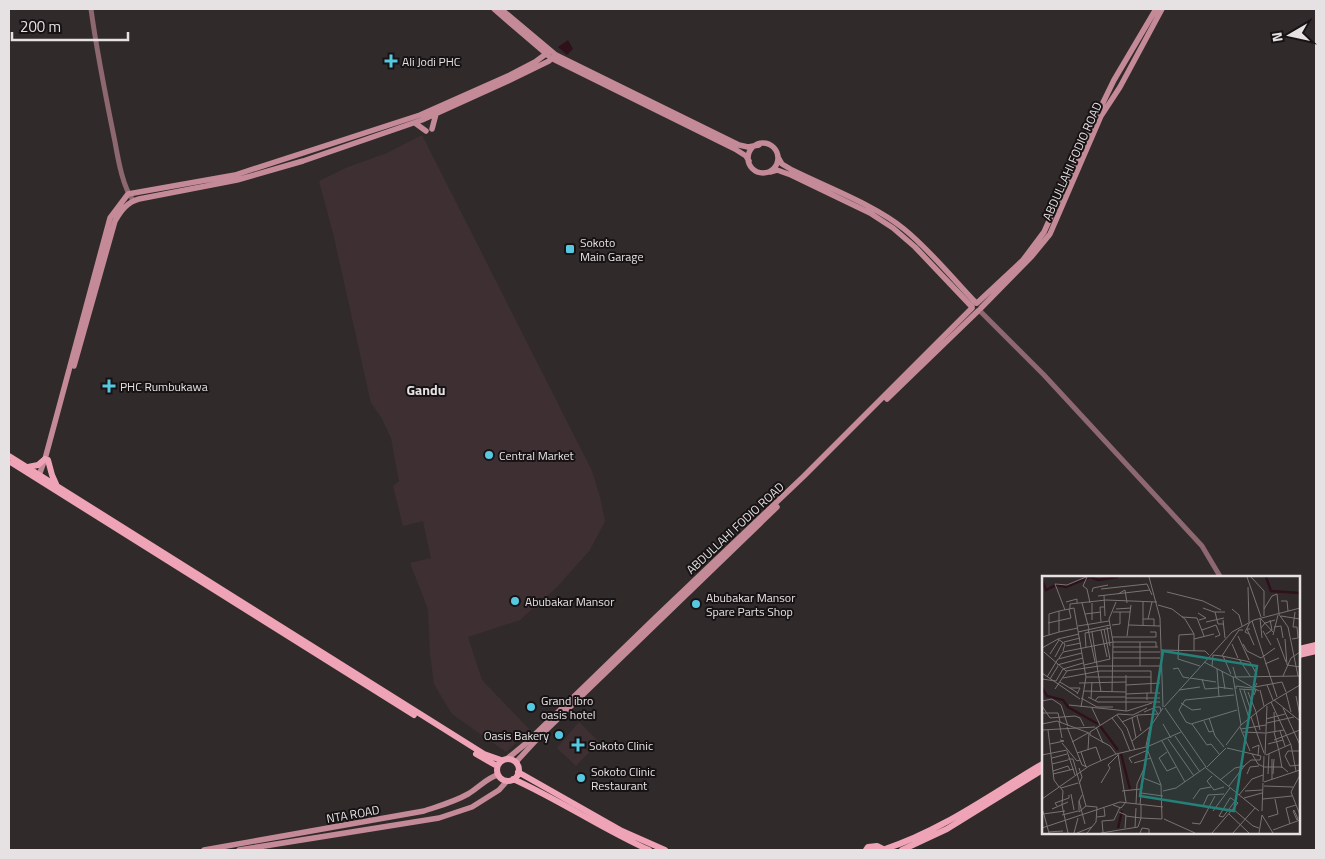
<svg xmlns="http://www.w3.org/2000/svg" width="1325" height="859" font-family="'Titillium Web',sans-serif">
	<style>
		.built { fill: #3e2f33 }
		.water { fill: #2e111a }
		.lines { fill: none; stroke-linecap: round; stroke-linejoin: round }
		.tertiary { stroke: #8d6871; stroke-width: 5 }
		.secondary { stroke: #c48a98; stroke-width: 5.5 }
		.primary { stroke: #efa3b6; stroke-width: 6 }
		.poi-dot { fill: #56c9e1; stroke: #171314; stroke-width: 2 }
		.labels { text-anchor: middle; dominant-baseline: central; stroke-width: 4; stroke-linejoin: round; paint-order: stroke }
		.poi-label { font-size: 12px; fill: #e6e1e2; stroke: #171314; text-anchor: start }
		.street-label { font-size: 12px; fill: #e6e1e2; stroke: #171314 }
		.neighbourhood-label { font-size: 14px; font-weight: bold; fill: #e6e1e2; stroke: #171314 }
		.inset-river { fill: none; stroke: #2e111a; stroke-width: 2.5 }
		.inset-road { fill: none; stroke: #797374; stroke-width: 1 }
		.view { fill: #24817a; fill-opacity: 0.15; stroke: #24817a; stroke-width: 2.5 }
		.inset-edge { fill: none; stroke: #e6e1e2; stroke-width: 2.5 }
	</style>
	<rect width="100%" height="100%" fill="#312a2b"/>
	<path class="built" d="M 422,135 L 592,471 L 600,497 L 605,521 L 590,550 L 557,587 L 520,620 L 468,637 L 482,680 L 530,730 L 506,752 L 452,714 L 434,684 L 430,654 L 428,609 L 410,563 L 431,558 L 423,521 L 403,526 L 393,486 L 399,481 L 391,438 L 381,417 L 371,403 L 334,237 L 319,181 L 348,167 L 387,153 Z
		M 579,722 L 599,742 L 576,766 L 557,748 Z"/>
	<path class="water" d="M 568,40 L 573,49 L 567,55 L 558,47 Z"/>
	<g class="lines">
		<path class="tertiary" d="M 91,9 C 97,54 106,98 115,142 C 118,159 123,188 133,200
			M 979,310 L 1044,375 L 1202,546 L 1221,578"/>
		<path class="secondary" d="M 494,9 L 551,58 L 735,149 L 746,156 L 749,161
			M 501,9 L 556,55 L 739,145 L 748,147 L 759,145
			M 415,123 L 426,131
			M 432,129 L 436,114
			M748 158a15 15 0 1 1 30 0a15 15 0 1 1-30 0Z
			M 778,157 L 782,164 L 792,170 C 826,187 875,205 904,229 C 930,250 952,278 976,303
			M 770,172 L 777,170 L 791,175 L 870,213 L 893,228 L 915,247 L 972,307
			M 977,303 L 1023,260 L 1044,232 L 1095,119 L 1114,80 L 1156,9
			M 981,308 L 1032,256 L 1050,234 L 1101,116 L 1120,87 L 1162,9
			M 74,366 L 115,221 C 121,211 127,202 139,199 L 237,180 L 303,161 L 422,120 L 508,81 L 549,61 L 556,55
			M 887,399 L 978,311
			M 38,478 L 45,459 L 110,218 L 128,194 L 235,175 L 420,115 L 510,75 L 535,62 L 550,51
			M 508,758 L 524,745 L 656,617 L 804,476 L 972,308
			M 516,762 L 540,736 L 777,507
			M 204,850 L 424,811 C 439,806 454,802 468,794 C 478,788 488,777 498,775
			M 239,850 L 439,818 L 472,807 L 499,790 L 507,781"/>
		<path class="primary" d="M 9,456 L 484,754 L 501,760
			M 48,460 L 52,475 L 56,484
			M 12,463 L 414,715
			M 28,467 L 38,465 L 45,459
			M 1299,649 L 1316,645
			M 1299,655 L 1316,651
			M 476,754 L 497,766
			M497 770a11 11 0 1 1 22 0a11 11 0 1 1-22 0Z
			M 518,772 L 622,831 L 665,850
			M 513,779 C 560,800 602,829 649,850
			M 885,849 C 943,830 991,794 1044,763
			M 866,850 L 868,847 L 877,846 L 885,850
			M 902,850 L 947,829 L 1044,769"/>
	</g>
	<g class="poi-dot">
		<path d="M388.5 53.5h5v5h5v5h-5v5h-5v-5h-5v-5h5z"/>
		<rect x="565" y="244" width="10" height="10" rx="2.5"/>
		<path d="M106.5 378.5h5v5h5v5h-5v5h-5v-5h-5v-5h5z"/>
		<circle cx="489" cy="455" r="5"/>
		<circle cx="515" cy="601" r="5"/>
		<circle cx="696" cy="604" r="5"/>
		<circle cx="531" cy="707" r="5"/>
		<circle cx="559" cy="735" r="5"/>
		<path d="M575.5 737.5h5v5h5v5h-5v5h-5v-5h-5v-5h5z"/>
		<circle cx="581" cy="778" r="5"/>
	</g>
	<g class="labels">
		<g class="poi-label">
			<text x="402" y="61">Ali Jodi PHC</text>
			<text x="580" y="242">Sokoto<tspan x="580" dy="14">Main Garage</tspan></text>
			<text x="120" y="386">PHC Rumbukawa</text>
			<text x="499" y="455">Central Market</text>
			<text x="706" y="597">Abubakar Mansor<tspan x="706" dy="14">Spare Parts Shop</tspan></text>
			<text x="525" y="601">Abubakar Mansor</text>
			<text x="541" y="700">Grand ibro<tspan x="541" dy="14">oasis hotel</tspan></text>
			<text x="549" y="735" text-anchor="end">Oasis Bakery</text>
			<text x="589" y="745">Sokoto Clinic</text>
			<text x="591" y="771">Sokoto Clinic<tspan x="591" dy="14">Restaurant</tspan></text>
		</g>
		<g class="street-label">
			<text transform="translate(1072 161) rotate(-66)">ABDULLAHI FODIO ROAD</text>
			<text transform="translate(735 528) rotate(-43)">ABDULLAHI FODIO ROAD</text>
			<text transform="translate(353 814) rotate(-10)">NTA ROAD</text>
		</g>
		<g class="neighbourhood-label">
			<text x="426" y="389">Gandu</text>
		</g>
	</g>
	<g transform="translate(1042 576)">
		<rect width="258" height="258" fill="#312a2b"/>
		<path class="inset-river" d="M 224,1 L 229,15 L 258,17M 0,4 L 4,14 L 14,9 L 24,11 L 48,1 L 56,4 L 76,1M 0,112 L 5,120 L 21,124 L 26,131 L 56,148M 58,150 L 76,174M 79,178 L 88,213M 76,252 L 80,235"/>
		<path class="inset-road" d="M 45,1 L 41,10 L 45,13 L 48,27M 107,1 L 118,42 L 121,131M 205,1 L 219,41M 209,1 L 222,15 L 222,40M 206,11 L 207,46M 59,13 L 105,8 L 110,19M 50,16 L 51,12 L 66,9M 125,16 L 161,25 L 179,34M 76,18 L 83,14 L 85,27M 62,19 L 63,40M 56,20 L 108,14M 239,25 L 245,25 L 246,35M 24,26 L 35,23 L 35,27M 40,27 L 47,53M 50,27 L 50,44M 116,29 L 130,33 L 143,43 L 152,58 L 152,75M 161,32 L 172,36 L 183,36M 28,33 L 28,28 L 64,24 L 115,26M 74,33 L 89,32M 190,33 L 197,39 L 200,50M 222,33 L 230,20 L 235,18 L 237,37M 23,34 L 13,8 L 25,9 L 44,1M 71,36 L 88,36M 173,36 L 176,48 L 181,48M 156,37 L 164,42 L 157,44M 236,37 L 246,51 L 256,100M 43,38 L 59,36M 239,40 L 258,43M 140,41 L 155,42 L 162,60M 218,42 L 220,62M 101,43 L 112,43 L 112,50M 106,43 L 110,26M 219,43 L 231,56M 181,44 L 183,62M 210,45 L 235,121M 59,46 L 58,31 L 62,31M 164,46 L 182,42M 6,47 L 29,42 L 27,33M 70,49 L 78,48 L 78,36M 87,49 L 118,50M 36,50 L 67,45M 101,50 L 101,26M 65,51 L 68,70M 232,51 L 239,50 L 241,62M 251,51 L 253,36M 219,52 L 223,47 L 233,44M 46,53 L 53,86M 62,53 L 68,83M 208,53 L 205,53 L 212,69M 59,54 L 65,81M 160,54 L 174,49 L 178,59 L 173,61M 221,55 L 229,69M 17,56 L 36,52M 36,56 L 68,49M 50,56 L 59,116M 152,58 L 137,59 L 136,83 L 158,90M 207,58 L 203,56 L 208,46M 224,58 L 230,54 L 228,44M 7,59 L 7,38 L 17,35M 231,59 L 236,39M 85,60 L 89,29M 196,60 L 207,84M 0,61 L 17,56 L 17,35 L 32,32 L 44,101 L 39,131M 70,61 L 114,61 L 114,56 L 108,56M 235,62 L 244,86M 16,63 L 37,58M 152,63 L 172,58M 243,63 L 245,89 L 258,91M 250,63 L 256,62 L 255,51 L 251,51M 22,66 L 38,62M 189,66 L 197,54 L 201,54M 190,68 L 196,82M 201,68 L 205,75 L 219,82 L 233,72M 24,70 L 39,67M 44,71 L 43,57 L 69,52M 71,71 L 116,71M 0,72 L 16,63 L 23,68 L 21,75M 119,74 L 163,75 L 167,79M 2,76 L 24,95 L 57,90 L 118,90M 71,76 L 118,76M 8,78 L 17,64M 180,80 L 208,86 L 215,99M 181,80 L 189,98M 13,81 L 21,66M 17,82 L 21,76 L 71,66 L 114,66 L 114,71M 71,82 L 118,82M 197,83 L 208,100M 162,86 L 191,101 L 199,149M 223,88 L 237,82M 15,89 L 41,82M 42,89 L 68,83M 98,90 L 98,66M 170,90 L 171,79 L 180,80 L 189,66M 191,91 L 194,102 L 217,115M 131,93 L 136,92 L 141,101 L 147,102M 175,93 L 177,121M 180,95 L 183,113M 0,97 L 38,123M 241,100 L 249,82 L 258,76M 5,101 L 16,83 L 40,77M 44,101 L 109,101M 191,101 L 257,100M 21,102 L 58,95 L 109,95 L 109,117M 148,102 L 174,106M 0,103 L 14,105 L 21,93 L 41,87M 8,103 L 16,90M 160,103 L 163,113 L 176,112M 18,106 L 36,117M 37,107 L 84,106M 215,107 L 213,111 L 240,106 L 244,116M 84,109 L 118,107M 225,109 L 231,124M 176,111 L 191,113M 28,112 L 38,112 L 35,118M 13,113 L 25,95M 194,113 L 194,110 L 210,112M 197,113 L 214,114 L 212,119M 137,114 L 158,111M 198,114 L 207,142M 202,114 L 209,135M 218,114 L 222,130M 42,115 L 84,116M 70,116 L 71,66 L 67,43 L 74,26M 206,116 L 214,136M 244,117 L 249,136M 84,118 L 105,117M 192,119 L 143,124 L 137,134 L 144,146 L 149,148 L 195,134M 254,120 L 258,140M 46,121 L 56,126 L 118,126M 39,122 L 55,131 L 71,131M 49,122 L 50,106M 84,122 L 118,122M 105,124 L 105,117 L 118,117M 232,124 L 258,145M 0,125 L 10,123 L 19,129 L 26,150M 53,125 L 56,121 L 84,121M 229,126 L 249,169 L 254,195M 139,127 L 150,134 L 159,133M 27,129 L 85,135 L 110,127M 224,129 L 258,109M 0,130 L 8,142 L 33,140 L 38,142 L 42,150M 122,131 L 190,56 L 212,44 L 258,32M 50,132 L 58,149M 123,132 L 164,191M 241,132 L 258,169M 84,135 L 84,99M 102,136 L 114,131 L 118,131 L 119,135M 214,136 L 218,154M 232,136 L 233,156M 0,137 L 16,137 L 18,146M 75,139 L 85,152 L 93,174M 95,140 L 99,155M 209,141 L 222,177M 70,142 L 80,155 L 88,175M 90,142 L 94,162M 167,142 L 173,160 L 182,171M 224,143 L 243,138M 162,145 L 167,156 L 171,155M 17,146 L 20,162M 80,146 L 96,139 L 116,138 L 112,132M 225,147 L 252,141M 0,148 L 15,145 L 47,157 L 46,174M 121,148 L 129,162M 150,148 L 165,169 L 169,168 L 178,179M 25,151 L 40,189 L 45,191M 54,151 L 61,167M 198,151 L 208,175M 199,153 L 224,149M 0,154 L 53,151M 6,154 L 12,204 L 17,211M 238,155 L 243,170M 201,156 L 223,157M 232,156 L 237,175M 224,157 L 242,154M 133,160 L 158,196M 126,163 L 152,200M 232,164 L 258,154M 90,165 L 108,151M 120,165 L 143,206M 30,166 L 46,157M 20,167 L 35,185 L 38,184M 8,168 L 22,165 L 18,164M 226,168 L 241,164M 184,169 L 199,149 L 224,129M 107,170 L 139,156M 185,172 L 219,180M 210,172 L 217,169 L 216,179M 25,175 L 33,199M 237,175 L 240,192M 258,175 L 246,175 L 243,180 L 248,190 L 258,189M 39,176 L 44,191M 125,176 L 117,182 L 125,195 L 134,191M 35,177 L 54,171 L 59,185M 74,178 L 68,170 L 48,159 L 48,156 L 76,138 L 91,139 L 105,132M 76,178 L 84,226M 210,178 L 216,188 L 222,191M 0,179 L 25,174M 223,179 L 225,130M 224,179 L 249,168M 10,182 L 25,178M 26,183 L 31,183 L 44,230 L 55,231 L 54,246 L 45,257M 90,187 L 87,182 L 106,174M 92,187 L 109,182M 10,188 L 26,184M 165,191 L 184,172M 222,191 L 240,191 L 246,196M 164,192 L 217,235M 11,195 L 26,190 L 28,194M 11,198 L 32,193M 205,198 L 208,191 L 217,190M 226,198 L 227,178M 231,198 L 232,183M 258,199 L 249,216 L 258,239M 170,200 L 165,205 L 172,214 L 182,211M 101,202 L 119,209M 230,203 L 230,183M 178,204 L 193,192 L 202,190M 221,206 L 222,180M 222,206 L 258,194M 59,207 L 68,192 L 66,189 L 76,179M 37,208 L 40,201 L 37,192M 187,210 L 203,189 L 209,184 L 218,184 L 219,180M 222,210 L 251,211M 18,211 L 21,215 L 20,229 L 26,257M 19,212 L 36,207M 80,215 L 99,213M 121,215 L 134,212 L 164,191M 203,215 L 220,214M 99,217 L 121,220M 29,218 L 32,234M 40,219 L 37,225 L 43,248M 197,219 L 210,203 L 221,199M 202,222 L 220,217M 0,223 L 47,190 L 74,178 L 104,171M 151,223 L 158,213 L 169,211M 221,223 L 250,220M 37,225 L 37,236 L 44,230M 94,228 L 95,208 L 104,188M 98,228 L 101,202M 71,229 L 79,232 L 84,226M 15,230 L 13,227 L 27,222 L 27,219M 161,230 L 166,219 L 182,218M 10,233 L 26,226M 191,233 L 211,250 L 217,252M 252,234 L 256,243 L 255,244 L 251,235 ZM 1,235 L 7,257M 171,235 L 188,212M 220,235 L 221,207M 77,236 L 84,239 L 83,252M 1,238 L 23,235M 187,238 L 207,257M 20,239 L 36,235M 84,240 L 99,242 L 99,228M 55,241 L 63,240 L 62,232M 226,241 L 236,238 L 233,223M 120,243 L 119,209 L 104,170 L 108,151 L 121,132M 122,243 L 153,257M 150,247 L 158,248 L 173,220M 248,248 L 244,232 L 254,229M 93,251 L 94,232M 0,252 L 78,226 L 121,231M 231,254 L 258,244M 6,256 L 21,255M 61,256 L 60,245 L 72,244 L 78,231M 32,257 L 36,242M 35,257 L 50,251M 59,257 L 96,251 L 99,242 L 120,243M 98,257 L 100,252 L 107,253 L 107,257M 170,257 L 196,227 L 193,225 L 189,222 L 188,222 L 177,240 L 181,241 L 193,225M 191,257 L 213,232M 217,257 L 220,239 L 231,257"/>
		<path class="view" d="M 121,75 L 215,90 L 192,235 L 98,220 Z"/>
		<rect width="258" height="258" class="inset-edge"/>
	</g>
	<rect width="1325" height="859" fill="none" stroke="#e6e1e2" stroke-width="20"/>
	<g transform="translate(1290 35) rotate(261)" stroke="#171314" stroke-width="4" paint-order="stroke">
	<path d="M0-4L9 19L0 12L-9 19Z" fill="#e6e1e2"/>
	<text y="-8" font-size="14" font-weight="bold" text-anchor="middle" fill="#e6e1e2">N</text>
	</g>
	<path d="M12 32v8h116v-8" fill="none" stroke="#e6e1e2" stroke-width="2.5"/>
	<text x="20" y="32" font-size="15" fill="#e6e1e2" stroke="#171314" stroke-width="4" paint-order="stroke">200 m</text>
</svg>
